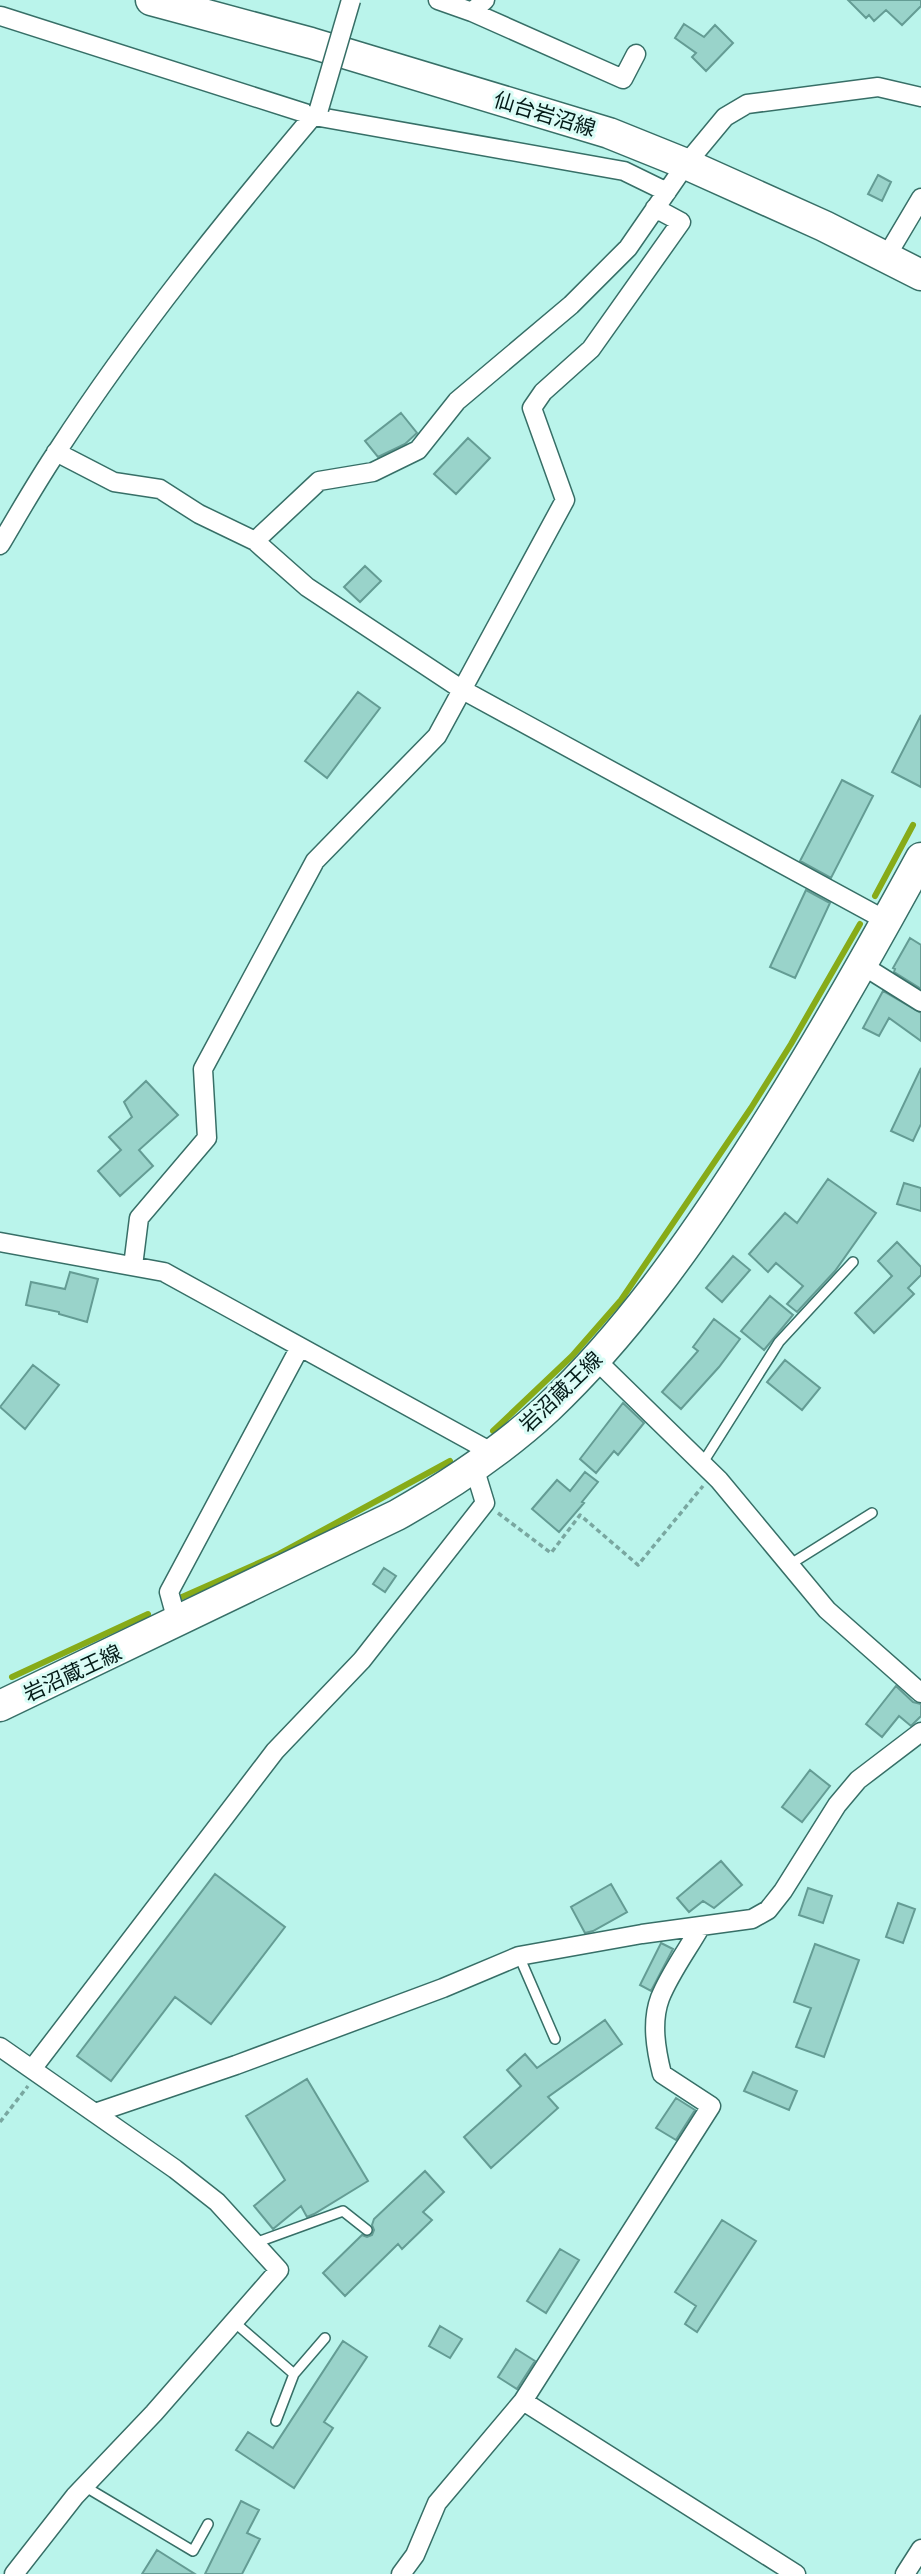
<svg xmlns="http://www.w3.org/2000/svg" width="921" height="2574" font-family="Barlow,'Noto Sans JP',sans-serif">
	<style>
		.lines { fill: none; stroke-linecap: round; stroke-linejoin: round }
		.stream { stroke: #87ab18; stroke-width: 6 }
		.building { fill: #99d3ca; stroke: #649c94; stroke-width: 2 }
		.service-casing { stroke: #376f67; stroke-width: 12 }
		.minor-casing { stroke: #376f67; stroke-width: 21 }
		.primary-casing { stroke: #376f67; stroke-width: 33 }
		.path { stroke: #79a7a0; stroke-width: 3.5; stroke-dasharray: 5 3.5; stroke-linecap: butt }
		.service { stroke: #fff; stroke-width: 9 }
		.minor { stroke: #fff; stroke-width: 18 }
		.primary { stroke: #fff; stroke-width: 30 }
		.minor-bridge-casing { stroke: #376f67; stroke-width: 21; stroke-linecap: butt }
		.minor-bridge { stroke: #fff; stroke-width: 18 }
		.labels { text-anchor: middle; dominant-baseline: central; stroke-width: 6; stroke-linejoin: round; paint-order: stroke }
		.street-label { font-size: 21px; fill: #041b18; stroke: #dafcf6 }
	</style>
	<rect width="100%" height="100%" fill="#baf4eb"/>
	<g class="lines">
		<path class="stream" d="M 875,896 L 913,825
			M 493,1431 L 572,1356 L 621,1300 L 751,1108 L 791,1044 L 860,924
			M 182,1597 L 279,1554 L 450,1461
			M 12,1677 L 148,1614"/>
	</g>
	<path class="building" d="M 848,0 L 921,0 L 921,6 L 902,25 L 886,10 L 874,21 L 869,15 L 866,18 Z
		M 684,24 L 704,37 L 715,25 L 733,43 L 706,71 L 692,57 L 696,53 L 675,38 Z
		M 878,175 L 891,182 L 882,201 L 868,194 Z
		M 401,413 L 417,433 L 405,444 L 378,457 L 365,441 Z
		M 468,438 L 490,458 L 456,494 L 434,474 Z
		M 365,566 L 381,581 L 360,602 L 344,587 Z
		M 358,692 L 380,708 L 327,778 L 305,761 Z
		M 921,715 L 921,787 L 892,772 Z
		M 842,780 L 873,796 L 831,878 L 800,861 Z
		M 806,890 L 830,903 L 795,978 L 770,967 Z
		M 910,938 L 921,945 L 921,989 L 894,972 L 895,969 L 893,968 Z
		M 883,991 L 921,1013 L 921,1041 L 889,1018 L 879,1036 L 863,1028 Z
		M 921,1068 L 921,1124 L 913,1141 L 891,1131 Z
		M 146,1081 L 178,1115 L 139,1150 L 153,1166 L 120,1196 L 98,1171 L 121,1150 L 109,1137 L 132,1117 L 124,1102 Z
		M 828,1179 L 876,1213 L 835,1271 L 797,1312 L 787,1304 L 803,1286 L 776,1263 L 768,1272 L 749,1254 L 785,1213 L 797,1223 Z
		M 904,1183 L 921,1188 L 921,1211 L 897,1204 Z
		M 897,1242 L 921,1267 L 921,1275 L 908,1288 L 914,1294 L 874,1333 L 855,1313 L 892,1276 L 878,1261 Z
		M 733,1256 L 750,1270 L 722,1302 L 706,1288 Z
		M 70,1272 L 98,1279 L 87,1322 L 59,1314 L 59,1312 L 26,1305 L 31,1282 L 65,1289 Z
		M 770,1296 L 793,1315 L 764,1350 L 741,1331 Z
		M 714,1319 L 740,1339 L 719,1367 L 681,1409 L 662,1392 L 698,1351 L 693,1347 Z
		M 785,1360 L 820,1388 L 802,1410 L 767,1382 Z
		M 33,1365 L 59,1385 L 25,1429 L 0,1407 Z
		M 623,1403 L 644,1423 L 618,1455 L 614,1451 L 596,1473 L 580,1459 Z
		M 585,1472 L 598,1482 L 582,1502 L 584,1503 L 559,1532 L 532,1509 L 557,1480 L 570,1491 Z
		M 384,1568 L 396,1576 L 385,1592 L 373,1584 Z
		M 896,1686 L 913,1702 L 921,1704 L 921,1716 L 911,1726 L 899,1716 L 882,1737 L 866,1724 Z
		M 810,1770 L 830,1786 L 802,1822 L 782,1807 Z
		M 721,1861 L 742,1885 L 714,1908 L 703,1901 L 689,1912 L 677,1898 Z
		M 215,1874 L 285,1927 L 211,2024 L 175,1997 L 111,2081 L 77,2056 Z
		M 611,1884 L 627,1912 L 593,1931 L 585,1933 L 571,1907 Z
		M 808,1888 L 832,1896 L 823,1923 L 799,1915 Z
		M 898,1903 L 915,1909 L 903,1943 L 886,1937 Z
		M 661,1943 L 673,1949 L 651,1991 L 640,1985 Z
		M 815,1944 L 859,1960 L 824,2057 L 796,2047 L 811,2008 L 794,2002 Z
		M 605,2020 L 622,2044 L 548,2097 L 558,2108 L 491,2168 L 464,2137 L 521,2086 L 507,2070 L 525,2054 L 537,2068 Z
		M 753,2072 L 797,2091 L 789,2110 L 744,2091 Z
		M 307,2079 L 368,2181 L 314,2214 L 307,2217 L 301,2206 L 273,2229 L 254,2206 L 285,2180 L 246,2116 Z
		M 676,2098 L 695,2110 L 676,2140 L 656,2128 Z
		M 425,2171 L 444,2192 L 423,2212 L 432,2220 L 402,2249 L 398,2244 L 345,2296 L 323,2273 L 362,2235 L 367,2237 L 372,2235 L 374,2230 L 372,2225 L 374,2219 Z
		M 722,2220 L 756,2241 L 697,2332 L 685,2324 L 696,2306 L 675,2292 Z
		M 560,2249 L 579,2260 L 546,2313 L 527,2301 Z
		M 440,2326 L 462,2339 L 450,2358 L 429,2346 Z
		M 343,2341 L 367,2357 L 324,2422 L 333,2428 L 294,2488 L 236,2450 L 248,2432 L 273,2448 Z
		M 516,2349 L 535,2361 L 517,2389 L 498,2377 Z
		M 241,2501 L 259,2510 L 247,2533 L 260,2539 L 242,2574 L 205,2574 Z
		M 157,2550 L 195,2574 L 142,2574 Z"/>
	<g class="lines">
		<defs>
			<path id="service" d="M 702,1464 L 779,1342 L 853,1262
				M 789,1565 L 872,1513
				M 519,1956 L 555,2039
				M 255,2243 L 343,2211 L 367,2230
				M 233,2321 L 294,2374 L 276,2421
				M 294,2374 L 325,2338
				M 84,2486 L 193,2551 L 208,2524"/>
			<path id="minor" d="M 438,0 L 472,12 L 485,0
				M 472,12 L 623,79 L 636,54
				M 1,16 L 314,116 L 624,171 L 667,192
				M 886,257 L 921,198
				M 56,452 L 114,482 L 160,489 L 199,514 L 255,541 L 307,587 L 461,689 L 887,921
				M 255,541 L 319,481 L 373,472 L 418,450 L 457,401 L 571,305 L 628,248 L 686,164 L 725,117 L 747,104 L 878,87 L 921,97
				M 0,545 C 19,513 37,481 58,450 C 136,330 227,218 319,109
				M 862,965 L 921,1002
				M 0,1242 L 164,1272 L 493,1453
				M 133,1266 L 139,1218 L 207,1138 L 203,1069 L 315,861 L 437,736 L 565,500 L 532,408 L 543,392 L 591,349 L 681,222 L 655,208
				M 596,1360 L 719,1480 L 827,1610 L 921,1693
				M 177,1621 L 169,1592 L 300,1347
				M 0,2047 L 175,2169 L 217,2202 L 279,2270 L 154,2413 L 75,2496 L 14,2574
				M 32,2069 L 275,1751 L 362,1660 L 485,1503 L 474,1467
				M 95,2113 L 236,2065 L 443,1988 L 519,1956 L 642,1934 L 752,1919 L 768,1910 L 783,1891 L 837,1805 L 858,1780 L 921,1732
				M 523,2401 L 796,2574
				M 401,2574 L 415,2555 L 437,2503 L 523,2401 L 711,2106 L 662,2074 C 656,2050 651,2022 660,1998 C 670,1973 688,1949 701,1926
				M 905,2574 L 921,2549"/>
			<path id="primary" d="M 151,0 L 311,43 L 609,133 L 686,164 L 824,226 L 921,275
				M 0,1706 L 397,1515 C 450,1485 503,1450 548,1408 C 626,1334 689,1245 747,1155 C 809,1059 866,959 921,858"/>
		</defs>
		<use href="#service" class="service-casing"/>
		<use href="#minor" class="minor-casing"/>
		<use href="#primary" class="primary-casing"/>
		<path class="path" d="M 498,1513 L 551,1553 L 580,1515 L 638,1565 L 703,1486
			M 0,2122 L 28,2086"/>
		<use href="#service" class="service"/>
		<use href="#minor" class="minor"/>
		<use href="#primary" class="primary"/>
		<defs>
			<path id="minor-bridge" d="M 319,109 L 351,0"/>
		</defs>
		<use href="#minor-bridge" class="minor-bridge-casing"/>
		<use href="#minor-bridge" class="minor-bridge"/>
	</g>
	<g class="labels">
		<g class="street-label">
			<text transform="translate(545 113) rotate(17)">仙台岩沼線</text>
			<text transform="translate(560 1391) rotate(-44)">岩沼蔵王線</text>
			<text transform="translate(72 1672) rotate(-25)">岩沼蔵王線</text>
		</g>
	</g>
</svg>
